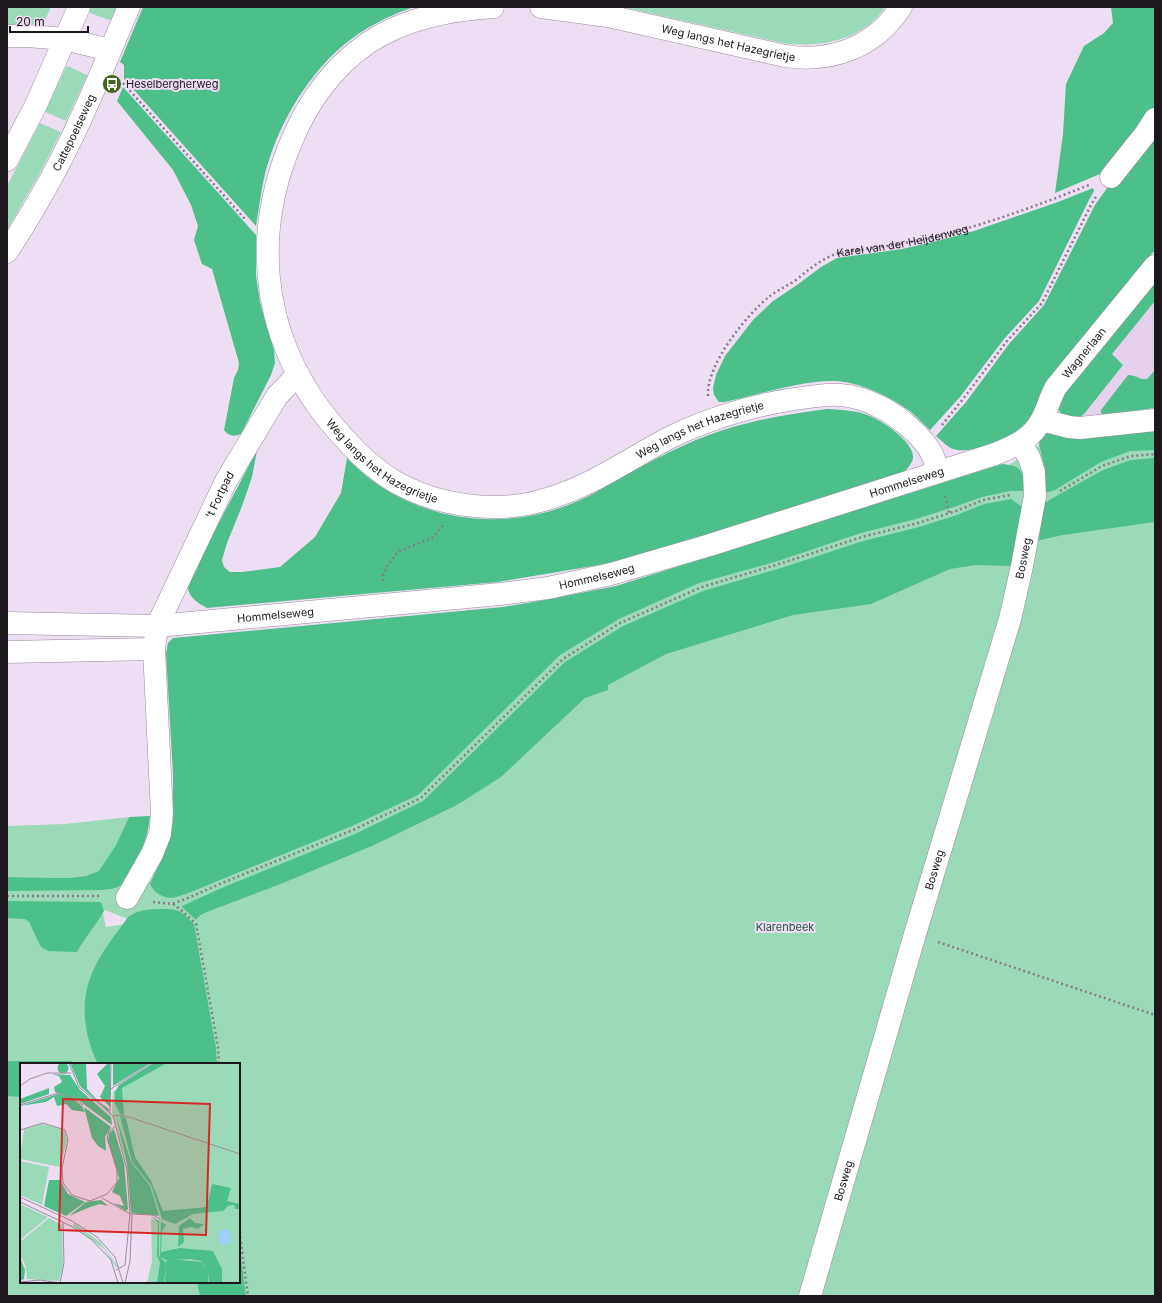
<svg xmlns="http://www.w3.org/2000/svg" width="1162" height="1303" font-family="Inter,sans-serif">
	<style>
		.built { fill: #e6d1ec }
		.green { fill: #9bdab8 }
		.forest { fill: #4dbf8b }
		.lines { fill: none; stroke-linecap: round; stroke-linejoin: round }
		.minor-casing { stroke: #998a9d; stroke-width: 23 }
		.tertiary-casing { stroke: #998a9d; stroke-width: 23 }
		.path { stroke: #867b89; stroke-width: 2.5; stroke-dasharray: 2 3; stroke-linecap: butt }
		.minor { stroke: #fff; stroke-width: 22 }
		.tertiary { stroke: #fff; stroke-width: 22 }
		.labels { text-anchor: middle; dominant-baseline: central; stroke-width: 4; stroke-linejoin: round; paint-order: stroke }
		.street-label { font-size: 11px; fill: #1c161d; stroke: #eedef3 }
		.poi-label { font-size: 11px; fill: #1c161d; stroke: #eedef3; text-anchor: start }
		.park-label { font-size: 11px; fill: #295740; stroke: #eedef3 }
		.inset-road { fill: none; stroke: #9a8e9d; stroke-width: 1 }
		.view { fill: #d62828; fill-opacity: 0.15; stroke: #d62828; stroke-width: 2 }
		.inset-edge { fill: none; stroke: #1c161d; stroke-width: 2 }
	</style>
	<rect width="100%" height="100%" fill="#eedef3"/>
	<path class="built" d="M 1155,301 L 1155,370 L 1147,379 L 1141,380 L 1133,375 L 1101,413 L 1103,415 L 1079,418 L 1089,409 L 1123,365 L 1111,354 Z"/>
	<path class="green" d="M 7,7 L 51,7 L 43,24 L 7,26 Z
		M 91,7 L 117,7 L 112,19 L 109,20 L 90,13 L 89,10 Z
		M 622,7 L 885,7 C 864,39 824,47 788,44 Z
		M 68,66 L 87,75 L 87,76 L 66,121 L 45,112 L 66,67 Z
		M 40,123 L 61,132 L 41,171 L 7,230 L 7,186 Z
		M 1155,436 L 1155,1296 L 238,1296 L 239,1282 L 239,1064 L 21,1064 L 21,1282 L 231,1282 L 233,1296 L 7,1296 L 7,905 L 102,910 L 106,927 L 126,924 L 133,921 L 89,904 L 7,904 L 7,879 L 153,882 L 502,618 L 623,590 L 1003,469 L 1050,438 Z
		M 129,817 L 116,845 L 100,871 L 86,876 L 68,878 L 7,877 L 7,826 L 65,824 Z"/>
	<path class="forest" d="M 143,7 L 414,7 C 393,14 372,24 354,37 C 315,65 285,112 270,157 C 262,179 260,203 256,226 L 124,79 L 124,65 L 120,62 Z
		M 1111,7 L 1155,7 L 1155,106 L 1152,113 L 1107,171 L 1055,193 L 1063,134 L 1066,84 L 1084,46 L 1104,33 L 1113,23 Z
		M 123,87 L 256,235 L 256,276 L 260,302 L 266,324 L 274,350 L 275,363 L 271,375 L 241,434 C 234,437 228,436 224,430 L 234,378 L 238,370 L 239,363 L 212,269 L 202,264 L 194,240 L 198,226 L 191,205 L 173,170 L 117,101 Z
		M 1155,136 L 1155,250 L 1123,288 L 1036,408 C 1032,416 1027,423 1019,429 C 1005,440 970,455 953,449 C 947,447 941,440 936,436 L 966,402 L 1009,344 L 1044,305 L 1095,205 L 1112,181 Z
		M 1093,188 L 1094,191 L 1089,200 L 1039,301 L 1004,339 L 960,397 L 930,430 C 923,424 916,415 908,410 C 889,396 859,382 835,381 C 801,380 758,395 725,402 L 719,402 L 714,395 L 713,388 L 716,375 L 725,356 L 753,320 L 773,301 L 797,285 L 821,267 L 837,258 L 902,249 L 937,241 L 974,231 L 1058,202 Z
		M 1155,279 L 1155,301 L 1112,354 L 1123,365 L 1085,413 L 1079,418 L 1065,417 C 1056,409 1056,407 1062,396 Z
		M 1155,370 L 1155,408 L 1103,415 L 1101,413 L 1101,410 L 1128,375 C 1137,375 1138,380 1147,379 Z
		M 827,409 C 842,410 856,410 870,416 C 882,420 915,443 913,458 C 912,464 907,469 903,473 L 706,535 L 611,563 L 498,582 L 207,608 C 199,604 188,597 188,587 C 189,583 191,578 192,574 L 257,450 L 252,477 L 242,506 L 227,543 L 222,560 L 224,567 L 230,572 L 242,572 L 280,567 L 315,537 L 341,493 L 347,458 C 406,521 502,536 580,500 C 592,495 603,488 615,481 C 638,468 662,455 687,444 C 731,424 779,415 827,409 Z
		M 1155,430 L 1155,450 L 1130,451 L 1101,462 L 1055,490 L 1045,493 L 1045,469 L 1039,444 L 1040,438 L 1047,433 Z
		M 1155,458 L 1155,522 L 1063,535 L 1036,541 L 1043,504 L 1051,499 L 1103,470 L 1131,460 Z
		M 1002,464 C 1024,466 1023,472 1024,491 L 1010,491 L 982,497 L 954,507 L 916,519 L 861,533 L 778,561 L 699,583 L 619,619 L 560,655 L 418,795 L 352,826 L 186,894 C 181,895 175,898 170,898 C 161,897 152,891 150,883 L 161,860 L 173,822 L 173,774 L 166,653 L 168,643 L 173,638 L 503,607 L 550,599 L 616,586 Z
		M 1011,499 L 1022,507 L 1012,566 L 976,565 L 950,569 L 871,604 L 793,615 L 666,654 L 608,685 L 608,690 L 585,698 L 501,777 L 457,805 L 374,845 L 283,883 L 202,914 L 198,917 L 196,920 L 183,908 L 182,906 L 224,887 L 355,834 L 423,801 L 565,662 L 623,626 L 703,591 L 781,568 L 863,541 L 919,527 L 957,515 L 984,504 Z
		M 150,816 C 148,839 140,856 128,875 C 126,878 124,883 121,885 C 116,889 109,889 103,890 L 7,891 L 7,877 L 68,878 L 86,876 L 99,871 L 116,845 L 129,817 Z
		M 7,901 L 101,902 L 104,911 C 96,925 85,937 77,952 L 48,951 L 41,947 L 29,922 L 25,919 L 7,918 Z
		M 154,909 C 177,909 178,907 194,924 L 216,1048 L 217,1064 L 98,1064 C 84,1036 79,1001 93,971 C 101,952 116,934 128,917 C 137,911 144,910 154,909 Z
		M 7,1061 L 71,1061 L 73,1064 L 21,1064 L 21,1097 L 7,1096 Z
		M 239,1242 L 246,1296 L 200,1296 L 197,1282 L 239,1282 Z"/>
	<g class="lines">
		<defs>
			<g id="minor">
				<path id="s2" d="M 493,7 C 450,10 405,18 368,43 C 333,67 308,102 292,140 C 247,245 265,353 343,437 C 360,456 378,473 401,485 C 443,507 501,514 547,499 C 592,486 630,458 671,437 C 711,417 764,402 809,397 C 819,396 830,394 840,395 C 852,396 866,400 876,405 C 895,413 923,436 932,454 C 935,460 936,466 938,472"/>
				<path id="s3" d="M 541,7 L 608,16 L 785,56 C 832,63 875,47 901,7"/>
				<path d="M 7,36 L 27,36 L 65,39 L 110,50"/>
				<path d="M 1111,177 L 1146,133 L 1155,119"/>
				<path d="M 1042,420 L 1069,427 L 1080,428 L 1155,420"/>
				<path id="s4" d="M 7,623 L 157,626 L 500,594 L 548,588 L 611,574 L 710,545 L 995,454 C 1015,446 1032,439 1042,419 C 1048,408 1050,397 1056,387 L 1155,266"/>
				<path d="M 7,652 L 154,649"/>
				<path id="s5" d="M 127,898 L 152,854 L 160,834 L 162,812 L 160,774 L 154,649 L 157,626 L 226,481 L 277,396 L 298,374"/>
				<path id="s6" d="M 810,1296 L 915,934 L 1010,619 L 1022,566 L 1035,496 L 1034,472 L 1029,457 L 1020,443"/>
			</g>
			<g id="tertiary">
				<path d="M 7,160 L 36,105 L 79,7"/>
				<path id="s7" d="M 7,252 C 35,209 61,163 82,116 C 99,80 113,43 129,7"/>
			</g>
		</defs>
		<use href="#minor" class="minor-casing"/>
		<use href="#tertiary" class="tertiary-casing"/>
		<g class="path">
			<path d="M 123,83 L 245,219"/>
			<path id="s1" d="M 708,396 C 706,365 746,315 770,296 C 778,290 787,286 796,280 C 808,270 819,261 833,255 C 843,251 856,251 866,249 C 889,246 912,242 935,237 C 987,224 1039,205 1089,185"/>
			<path d="M 942,425 L 963,399 L 1007,341 L 1042,303 L 1092,203 L 1097,195"/>
			<path d="M 1060,491 L 1102,466 L 1131,456 L 1155,454"/>
			<path d="M 945,496 L 949,513"/>
			<path d="M 383,581 L 383,575 L 387,566 L 398,552 L 434,537 L 443,525"/>
			<path d="M 7,896 L 102,896"/>
			<path d="M 153,902 L 172,904 L 188,898 L 222,883 L 353,830 L 421,798 L 563,659 L 620,623 L 702,587 L 779,564 L 862,537 L 918,523 L 956,511 L 983,500 L 1010,495"/>
			<path d="M 173,904 L 181,910 L 196,924 L 218,1047 L 219,1064"/>
			<path d="M 938,942 L 1155,1015"/>
			<path d="M 239,1212 L 240,1236 L 248,1296"/>
		</g>
		<use href="#minor" class="minor"/>
		<use href="#tertiary" class="tertiary"/>
	</g>
	<defs>
		<symbol id="bus-disc" viewBox="-11 -11 22 22"><circle r="9.5" fill="#41661f" stroke="#eedef3"/><path d="M-5-6H5V4H4V6H2V4H-2V6H-4V4H-5ZM-3.5-4V0h7V-4ZM-3.5 1.2v1.5H-2V1.2ZM2 1.2v1.5H3.5V1.2Z" fill="#fff"/></symbol>
	</defs>
	<g fill-rule="evenodd">
		<use href="#bus-disc" x="101" y="73" width="22" height="22"/>
	</g>
	<g class="labels">
		<g class="street-label">
			<text stroke="none"><textPath href="#s3" startOffset="191">Weg langs het Hazegrietje</textPath></text>
			<text stroke="none"><textPath href="#s7" startOffset="137">Cattepoelseweg</textPath></text>
			<text stroke="none"><textPath href="#s1" startOffset="267">Karel van der Heijdenweg</textPath></text>
			<text stroke="none"><textPath href="#s4" startOffset="1149">Wagnerlaan</textPath></text>
			<text stroke="none"><textPath href="#s2" startOffset="971">Weg langs het Hazegrietje</textPath></text>
			<text stroke="none"><textPath href="#s2" startOffset="623">Weg langs het Hazegrietje</textPath></text>
			<text stroke="none"><textPath href="#s4" startOffset="917">Hommelseweg</textPath></text>
			<text stroke="none"><textPath href="#s5" startOffset="426">'t Fortpad</textPath></text>
			<text stroke="none"><textPath href="#s6" startOffset="768">Bosweg</textPath></text>
			<text stroke="none"><textPath href="#s4" startOffset="593">Hommelseweg</textPath></text>
			<text stroke="none"><textPath href="#s4" startOffset="269">Hommelseweg</textPath></text>
			<text stroke="none"><textPath href="#s6" startOffset="444">Bosweg</textPath></text>
			<text stroke="none"><textPath href="#s6" startOffset="120">Bosweg</textPath></text>
		</g>
		<g class="poi-label">
			<text x="126" y="84">Heselbergherweg</text>
		</g>
		<g class="park-label">
			<text x="785" y="927">Klarenbeek</text>
		</g>
	</g>
	<g transform="translate(20 1063)">
		<rect width="220" height="220" fill="#eedef3"/>
		<path d="M 134,0 L 220,0 L 220,220 L 137,220 L 140,204 L 140,201 L 137,220 L 127,220 L 132,198 L 131,155 L 138,160 L 139,153 L 110,113 L 92,50 L 93,29 ZM 22,61 L 40,65 L 45,69 L 47,78 L 40,104 L 0,96 L 4,66 ZM 0,98 L 29,104 L 22,142 L 0,132 ZM 0,141 L 28,154 L 0,177 ZM 29,155 L 42,162 L 43,203 L 39,218 L 7,216 L 5,201 L 0,192 L 0,179 ZM 54,160 L 80,179 L 98,204 L 96,204 L 84,186 L 53,163 Z" fill="#9bdab8"/>
		<path d="M37.5 5a5.5 5.5 0 1 1 11 0a5.5 5.5 0 1 1-11 0ZM 50,0 L 66,0 L 67,26 L 78,38 L 89,46 L 89,49 L 60,23 ZM 88,0 L 90,0 L 90,44 L 80,34 L 85,23 L 77,11 ZM 93,0 L 130,0 L 93,23 ZM 133,0 L 147,0 L 102,25 L 104,52 L 100,51 L 95,41 L 95,29 L 99,22 ZM 32,11 L 50,12 L 60,27 L 91,54 L 92,62 L 58,37 L 35,29 L 34,24 L 42,19 L 39,13 ZM 29,25 L 29,31 L 0,41 L 0,36 ZM 38,31 L 50,34 L 62,43 L 65,49 L 52,47 L 46,41 L 37,43 L 34,34 L 26,39 L 0,43 ZM 64,44 L 91,64 L 85,74 L 86,88 L 78,83 L 72,75 ZM 96,53 L 111,99 L 130,123 L 139,153 L 111,150 L 107,100 ZM 100,53 L 106,55 L 115,94 L 131,118 L 143,148 L 187,144 L 192,121 L 211,125 L 207,138 L 220,141 L 220,146 L 215,146 L 214,142 L 208,143 L 203,148 L 173,151 L 155,161 L 142,156 L 131,122 L 112,99 ZM 94,66 L 104,100 L 108,146 L 106,148 L 93,140 L 104,143 L 100,133 L 92,129 L 99,115 L 88,78 L 89,70 ZM 29,117 L 40,117 L 48,131 L 65,139 L 46,153 L 24,143 ZM 81,137 L 88,143 L 80,141 L 70,144 L 49,153 L 66,139 ZM 131,153 L 139,158 L 139,193 L 146,200 L 144,220 L 137,220 L 140,199 L 137,193 L 138,160 ZM 170,155 L 175,160 L 184,161 L 178,166 L 171,164 L 163,166 L 164,179 L 158,184 L 159,163 ZM 141,159 L 146,162 L 142,168 L 141,189 L 160,185 L 193,188 L 202,206 L 202,220 L 189,220 L 189,209 L 181,198 L 170,196 L 146,197 L 140,194 ZM 0,194 L 5,207 L 4,216 L 0,218 ZM 152,196 L 181,199 L 189,209 L 188,220 L 145,220 L 146,198 Z" fill="#4dbf8b"/>
		<path d="M 209,166 L 211,179 L 203,183 L 200,181 L 198,168 Z" fill="#a1cefa"/>
		<path class="inset-road" d="M 49,0 L 59,24 L 93,53M 0,23 L 10,16 L 27,10 L 51,10M 91,26 L 131,0M 0,42 L 38,30 L 50,34 L 63,42M 90,51 L 91,0M 93,53 L 107,107 L 110,151 L 105,202 L 96,207M 93,53 L 99,52 L 112,55 L 220,91M 0,67 L 23,60 L 45,67 L 48,77 L 42,105 L 43,120 L 52,132 L 70,138 L 87,131 L 97,119 L 97,107 L 87,75 L 89,68 L 96,63M 0,134 L 52,158 L 77,174 L 95,194 L 103,220M 82,135 L 110,151 L 133,152 L 140,156M 0,139 L 51,163 L 72,177 L 91,197 L 98,220M 0,219 L 20,217 L 40,220 L 44,200 L 43,159M 105,220 L 110,198 L 112,152"/>
		<path class="view" d="M 43,36 L 190,41 L 186,172 L 39,167 Z"/>
		<rect width="220" height="220" class="inset-edge"/>
	</g>
	<rect width="1162" height="1303" fill="none" stroke="#1c161d" stroke-width="16"/>
	<path d="M10 26v6h78v-6" fill="none" stroke="#1c161d" stroke-width="2"/>
	<text x="16" y="26" font-size="12" fill="#1c161d" stroke="#eedef3" stroke-width="3" paint-order="stroke">20 m</text>
</svg>
